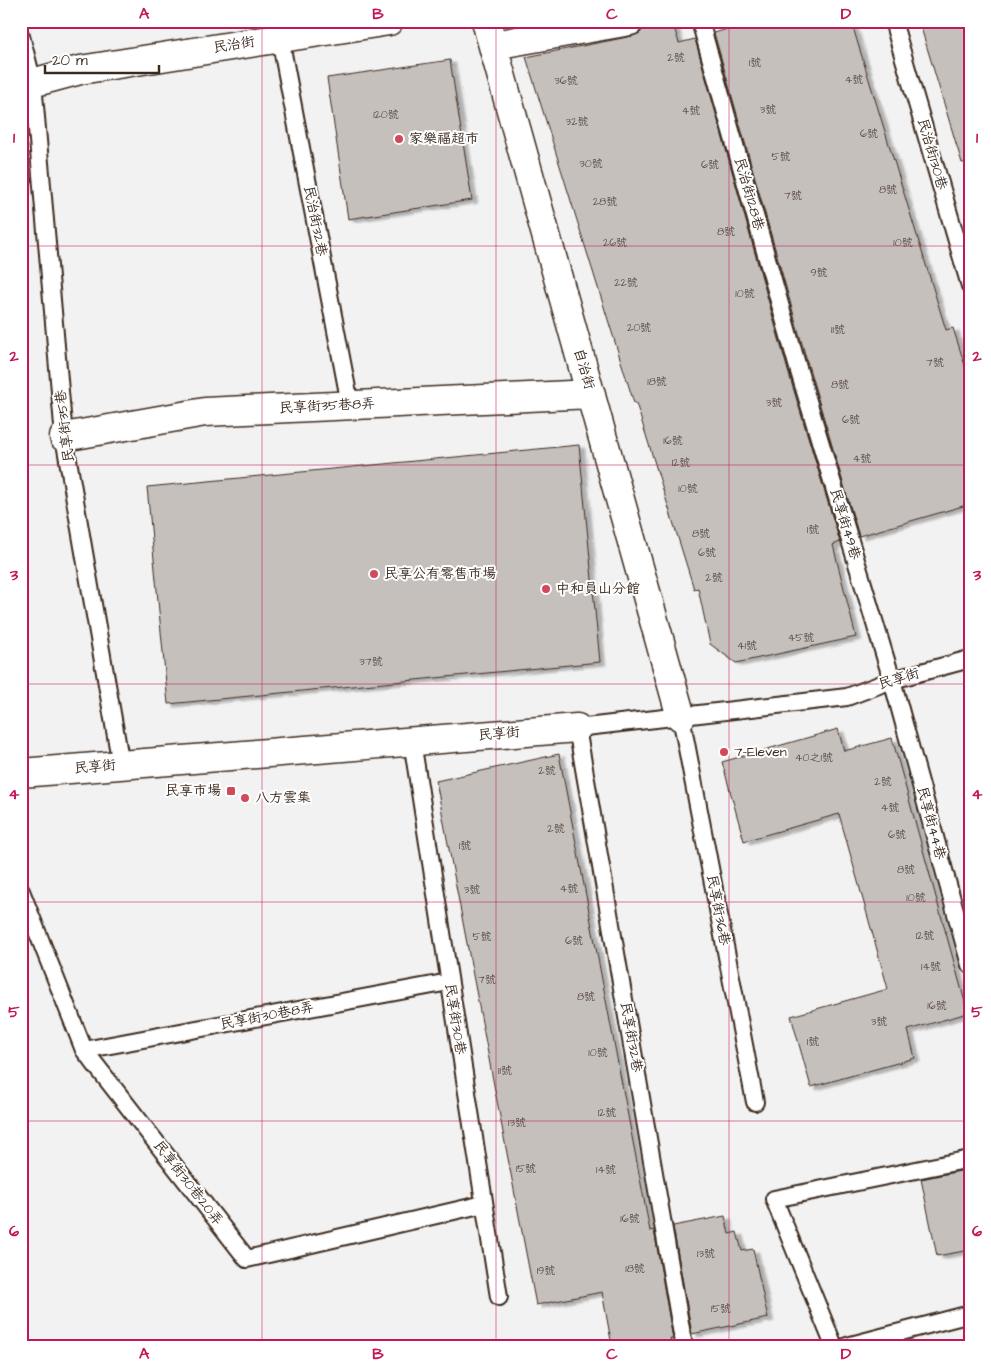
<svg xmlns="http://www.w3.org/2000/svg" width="991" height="1367" font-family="'Architects Daughter','LXGW WenKai TC',sans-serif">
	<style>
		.building { fill: #c6c0bd; stroke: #3b2a1e; filter: url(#shadow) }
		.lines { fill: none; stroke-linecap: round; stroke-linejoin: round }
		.lane-casing { stroke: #3b2a1e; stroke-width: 20 }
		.street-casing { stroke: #3b2a1e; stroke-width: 31 }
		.path { stroke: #3b2a1e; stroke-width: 3; stroke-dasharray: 4 4; stroke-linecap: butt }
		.lane { stroke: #fff; stroke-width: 16 }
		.street { stroke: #fff; stroke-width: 28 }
		.grid { fill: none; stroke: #c2185b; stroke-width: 1; stroke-opacity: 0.55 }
		.poi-dot { fill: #d1495b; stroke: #fff; stroke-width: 2 }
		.labels { text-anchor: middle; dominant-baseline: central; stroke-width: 4; stroke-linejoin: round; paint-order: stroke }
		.number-label { font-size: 11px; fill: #5e5046 }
		.street-label { font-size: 14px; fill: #3b2a1e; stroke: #fff }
		.poi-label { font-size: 14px; fill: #3b2a1e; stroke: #fff; text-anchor: start }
		.neatline { fill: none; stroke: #c2185b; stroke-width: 2 }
		.grid-label { font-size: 16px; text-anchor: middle; font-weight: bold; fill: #c2185b }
	</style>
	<defs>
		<filter id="shadow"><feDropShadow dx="5.5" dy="3" stdDeviation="1" flood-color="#0004"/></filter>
	</defs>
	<rect width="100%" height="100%" fill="#f3f2f2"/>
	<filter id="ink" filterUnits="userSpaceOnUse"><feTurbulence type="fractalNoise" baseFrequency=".02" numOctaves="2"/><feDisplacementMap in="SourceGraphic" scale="10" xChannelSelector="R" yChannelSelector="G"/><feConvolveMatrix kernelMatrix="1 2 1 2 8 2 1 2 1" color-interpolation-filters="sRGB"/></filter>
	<g filter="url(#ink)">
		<path class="building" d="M 656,21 L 672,21 L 679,43 L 695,39 L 788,371 L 840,542 L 833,545 L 856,637 L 736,663 L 710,644 L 698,588 L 694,589 L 636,403 L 634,403 L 526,57 L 633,36 L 640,33 L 645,25 Z
			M 755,21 L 851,21 L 946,330 L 953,328 L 970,381 L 970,504 L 859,536 L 808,365 L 714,33 Z
			M 919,21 L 970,21 L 970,162 L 962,163 Z
			M 450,60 L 472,200 L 348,219 L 327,78 Z
			M 579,445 L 600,662 L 168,704 L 147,487 Z
			M 838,729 L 844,751 L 892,738 L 968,1013 L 908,1030 L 915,1058 L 811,1087 L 791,1016 L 888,989 L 839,814 L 744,841 L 722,762 Z
			M 559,754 L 650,1231 L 654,1230 L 673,1339 L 670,1339 L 672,1346 L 612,1346 L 602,1292 L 536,1305 L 518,1211 L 436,781 Z
			M 970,1169 L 970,1250 L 937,1256 L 921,1179 Z
			M 725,1216 L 729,1234 L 737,1232 L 742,1251 L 753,1249 L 768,1318 L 692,1334 L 673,1226 Z"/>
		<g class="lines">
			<defs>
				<path id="lane" d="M 700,21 L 798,368 L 892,680 L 970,965
					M 893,21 L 970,286
					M 21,36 L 33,83 L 64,437 L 121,765
					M 280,38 L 350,404
					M 681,717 L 755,1102
					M 412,741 L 499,1297
					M 21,891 L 84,1050 L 247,1259 L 484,1204
					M 84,1050 L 449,982
					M 684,1346 L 577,728 L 847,697 L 892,680 L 970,659
					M 834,1346 L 774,1199 L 970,1159
					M 847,1346 L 970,1314"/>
				<path id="street" d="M 486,21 L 681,717
					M 494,45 L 630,21
					M 21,86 L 80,70 L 389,21
					M 64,437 L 205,412 L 591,394
					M 21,773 L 577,728"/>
			</defs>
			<use href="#lane" class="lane-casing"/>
			<use href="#street" class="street-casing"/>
			<path class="path" d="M 126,21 L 128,29"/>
			<use href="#lane" class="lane"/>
			<use href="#street" class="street"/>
		</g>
	</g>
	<path class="grid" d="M 262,21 L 262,1346M 496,21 L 496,1346M 729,21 L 729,1346M 21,246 L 970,246M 21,465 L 970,465M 21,684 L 970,684M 21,902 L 970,902M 21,1121 L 970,1121"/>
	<g class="poi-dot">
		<circle cx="399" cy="139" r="5"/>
		<circle cx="374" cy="574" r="5"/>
		<circle cx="546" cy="589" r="5"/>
		<circle cx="724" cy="752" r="5"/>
		<rect x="226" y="786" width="10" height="10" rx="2.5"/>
		<circle cx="245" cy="798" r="5"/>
	</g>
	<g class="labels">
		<g class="number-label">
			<text x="676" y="57">2號</text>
			<text x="755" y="62">1號</text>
			<text x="854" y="79">4號</text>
			<text x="566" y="80">36號</text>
			<text x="768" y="109">3號</text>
			<text x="691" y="110">4號</text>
			<text x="386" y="114">120號</text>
			<text x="577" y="121">32號</text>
			<text x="869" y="133">6號</text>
			<text x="781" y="156">5號</text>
			<text x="591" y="163">30號</text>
			<text x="710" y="164">6號</text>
			<text x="888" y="189">8號</text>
			<text x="793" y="195">7號</text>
			<text x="605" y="201">28號</text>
			<text x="726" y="231">8號</text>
			<text x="615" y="242">26號</text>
			<text x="903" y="242">10號</text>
			<text x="819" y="272">9號</text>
			<text x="626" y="282">22號</text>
			<text x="745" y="293">10號</text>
			<text x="639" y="327">20號</text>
			<text x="838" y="329">11號</text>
			<text x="935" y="362">7號</text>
			<text x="657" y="381">18號</text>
			<text x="840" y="384">8號</text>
			<text x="774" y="402">3號</text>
			<text x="851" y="419">6號</text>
			<text x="673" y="440">16號</text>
			<text x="862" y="458">4號</text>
			<text x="681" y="462">12號</text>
			<text x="688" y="488">10號</text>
			<text x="813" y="529">1號</text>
			<text x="701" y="533">8號</text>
			<text x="707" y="552">6號</text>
			<text x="714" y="577">2號</text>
			<text x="801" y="637">45號</text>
			<text x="747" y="645">41號</text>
			<text x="371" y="661">37號</text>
			<text x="814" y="757">40之1號</text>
			<text x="547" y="770">2號</text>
			<text x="883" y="781">2號</text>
			<text x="890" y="807">4號</text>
			<text x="556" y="828">2號</text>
			<text x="897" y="834">6號</text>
			<text x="465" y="845">1號</text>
			<text x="906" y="869">8號</text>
			<text x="569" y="888">4號</text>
			<text x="472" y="889">3號</text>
			<text x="916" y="897">10號</text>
			<text x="925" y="935">12號</text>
			<text x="482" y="936">5號</text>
			<text x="574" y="940">6號</text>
			<text x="931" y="966">14號</text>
			<text x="487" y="979">7號</text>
			<text x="586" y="996">8號</text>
			<text x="937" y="1005">16號</text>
			<text x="879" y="1021">3號</text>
			<text x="813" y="1041">1號</text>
			<text x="598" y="1052">10號</text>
			<text x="505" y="1070">11號</text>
			<text x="607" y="1112">12號</text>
			<text x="517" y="1122">13號</text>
			<text x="526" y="1168">15號</text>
			<text x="606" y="1169">14號</text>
			<text x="630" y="1218">16號</text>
			<text x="706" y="1253">13號</text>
			<text x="635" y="1268">18號</text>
			<text x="546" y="1270">19號</text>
			<text x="721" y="1308">15號</text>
		</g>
		<g class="street-label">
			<text transform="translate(234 45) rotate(-9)">民治街</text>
			<text transform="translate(932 154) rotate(74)">民治街130巷</text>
			<text transform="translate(749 194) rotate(74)">民治街128巷</text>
			<text transform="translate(315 221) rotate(79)">民治街32巷</text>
			<text transform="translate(584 369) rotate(74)">自治街</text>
			<text transform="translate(327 406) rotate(-3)">民享街35巷8弄</text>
			<text transform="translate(65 426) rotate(-97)">民享街35巷</text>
			<text transform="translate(845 524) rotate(73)">民享街49巷</text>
			<text transform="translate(899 679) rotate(-17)">民享街</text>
			<text transform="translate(499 734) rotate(-5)">民享街</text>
			<text transform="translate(95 767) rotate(-5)">民享街</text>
			<text transform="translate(931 823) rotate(75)">民享街44巷</text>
			<text transform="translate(718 910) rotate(79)">民享街36巷</text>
			<text transform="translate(267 1016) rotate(-11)">民享街30巷8弄</text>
			<text transform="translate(455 1019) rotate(81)">民享街30巷</text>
			<text transform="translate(631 1037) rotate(80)">民享街32巷</text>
			<text transform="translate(188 1183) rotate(52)">民享街30巷20弄</text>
		</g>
		<g class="poi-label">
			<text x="409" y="139">家樂福超市</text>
			<text x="384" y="574">民享公有零售市場</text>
			<text x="556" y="589">中和員山分館</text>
			<text x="734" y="752">7-Eleven</text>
			<text x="221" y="791" text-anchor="end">民享市場</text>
			<text x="255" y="798">八方雲集</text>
		</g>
	</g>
	<rect width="991" height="1367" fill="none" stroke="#fff" stroke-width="55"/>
	<path d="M45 65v8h114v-8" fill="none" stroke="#3b2a1e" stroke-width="2.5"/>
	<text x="52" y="65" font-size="15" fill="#3b2a1e" stroke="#ffffff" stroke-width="4" paint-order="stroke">20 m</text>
	<rect x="28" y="28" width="936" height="1312" class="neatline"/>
	<g class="grid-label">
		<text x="144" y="19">A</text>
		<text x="378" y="19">B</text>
		<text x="612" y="19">C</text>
		<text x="846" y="19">D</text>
		<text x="14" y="143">1</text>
		<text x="977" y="143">1</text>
		<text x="14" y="361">2</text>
		<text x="977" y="361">2</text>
		<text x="14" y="580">3</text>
		<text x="977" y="580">3</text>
		<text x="14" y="799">4</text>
		<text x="977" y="799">4</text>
		<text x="14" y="1017">5</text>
		<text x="977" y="1017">5</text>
		<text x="14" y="1236">6</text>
		<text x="977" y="1236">6</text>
		<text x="144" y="1359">A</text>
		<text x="378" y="1359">B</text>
		<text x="612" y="1359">C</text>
		<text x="846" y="1359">D</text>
	</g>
</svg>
